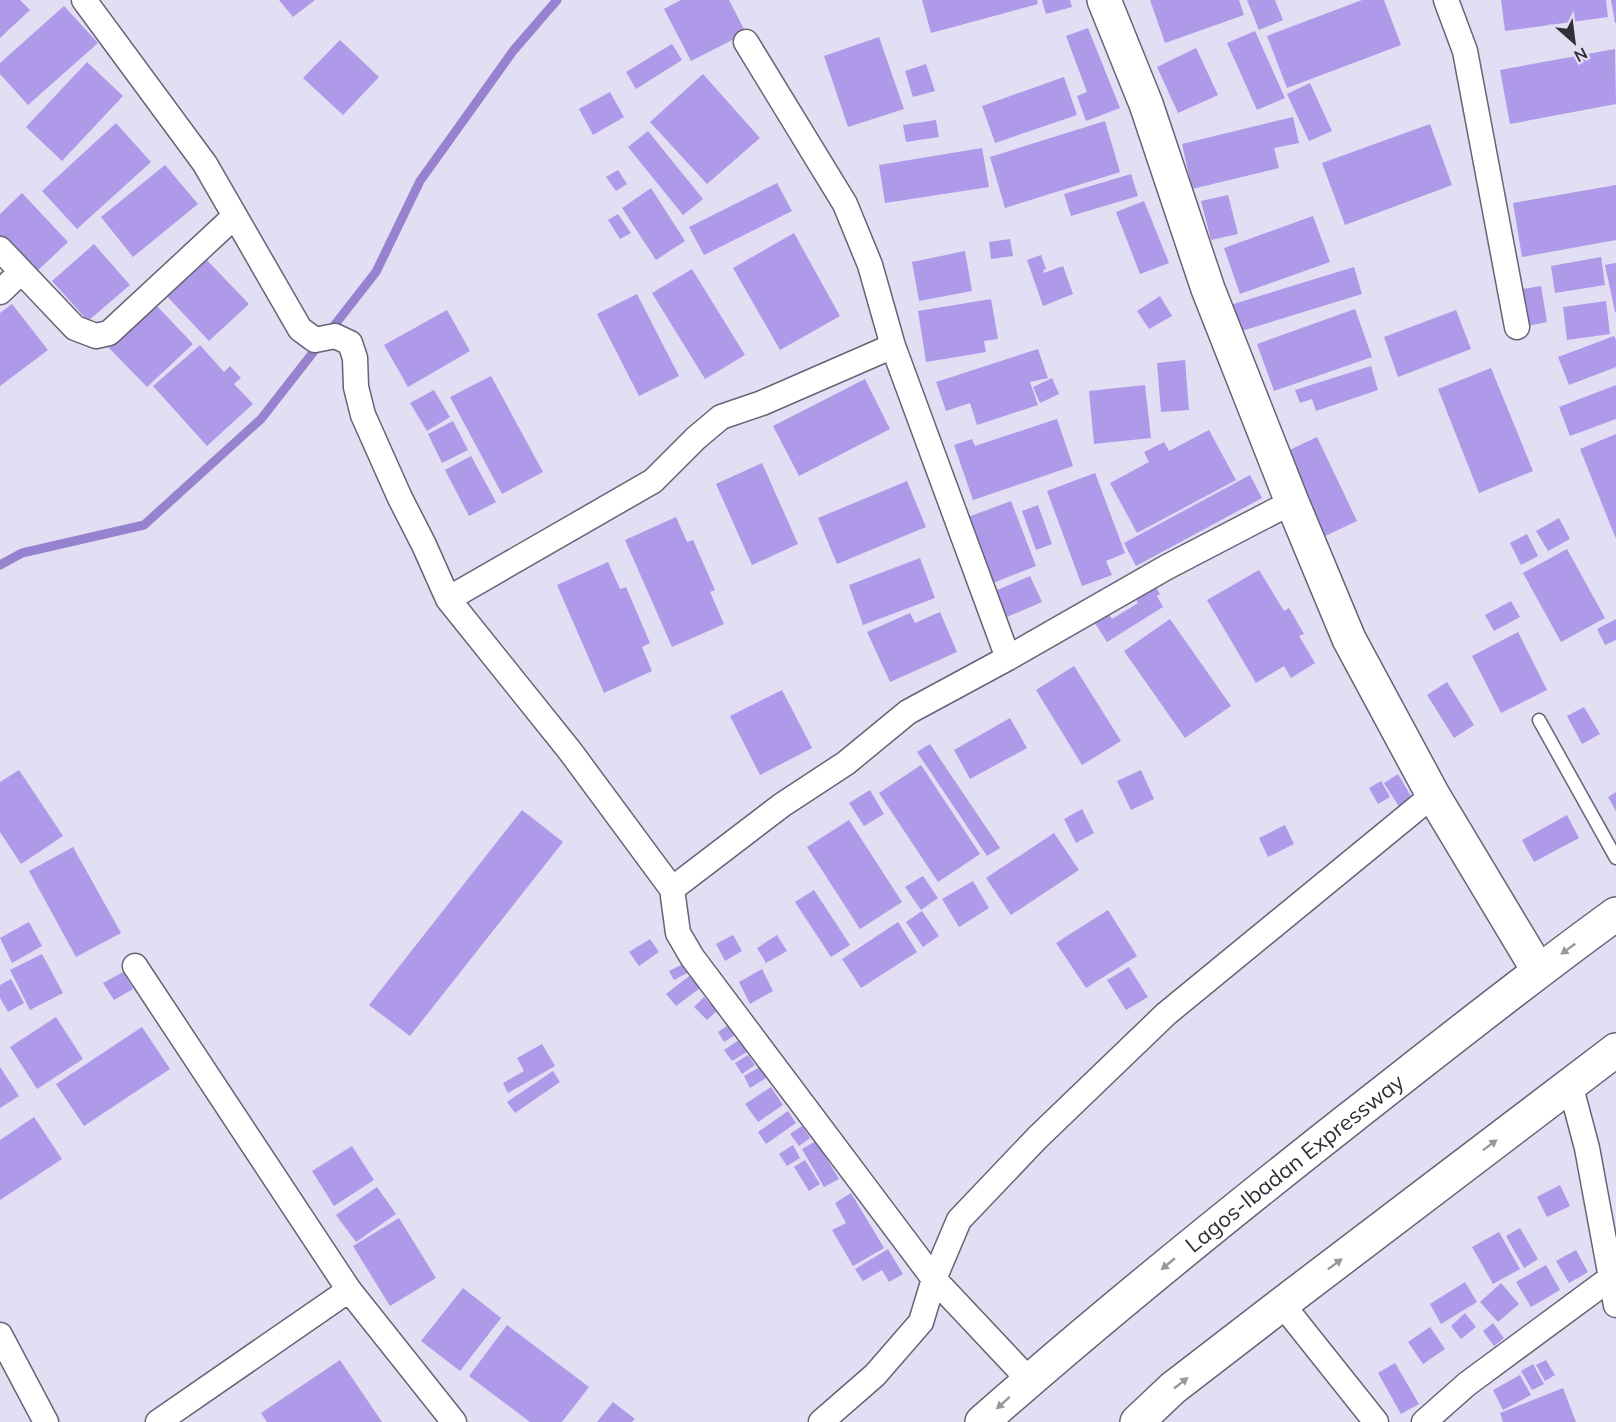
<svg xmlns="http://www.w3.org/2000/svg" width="1616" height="1422" font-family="Mulish,sans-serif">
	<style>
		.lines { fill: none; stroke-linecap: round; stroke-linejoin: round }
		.stream { stroke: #9782cf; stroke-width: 9 }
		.building { fill: #af9ae9 }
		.lane-casing { stroke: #676375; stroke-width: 15 }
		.street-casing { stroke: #676375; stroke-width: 27 }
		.secondary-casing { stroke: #676375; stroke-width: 36 }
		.highway-casing { stroke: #676375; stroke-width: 36 }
		.lane { stroke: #fff; stroke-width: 12 }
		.street { stroke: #fff; stroke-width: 24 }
		.secondary { stroke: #fff; stroke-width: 33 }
		.highway { stroke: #fff; stroke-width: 33 }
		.oneway { fill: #98979b }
		.labels { text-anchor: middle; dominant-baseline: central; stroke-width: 5; stroke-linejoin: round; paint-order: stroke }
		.street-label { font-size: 22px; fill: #312f37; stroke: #e2def3 }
	</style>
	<rect width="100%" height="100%" fill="#e2def3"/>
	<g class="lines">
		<path class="stream" d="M 0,565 L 22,553 L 144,525 L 261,419 L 376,272 L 420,181 L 513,51 L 557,0"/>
	</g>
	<path class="building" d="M 0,0 L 20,0 L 30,10 L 0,38 Z
		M 279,0 L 315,0 L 293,17 Z
		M 681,0 L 729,0 L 746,33 L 691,61 L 664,9 Z
		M 922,0 L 1037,0 L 1038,4 L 931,33 Z
		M 1042,0 L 1070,0 L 1072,7 L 1046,14 Z
		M 1150,0 L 1239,0 L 1244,15 L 1165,43 Z
		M 1247,0 L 1275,0 L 1283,20 L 1259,30 Z
		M 1362,0 L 1384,0 L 1401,45 L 1287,88 L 1267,36 Z
		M 1501,0 L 1606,0 L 1608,17 L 1505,31 Z
		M 1611,0 L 1616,0 L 1616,23 L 1615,23 Z
		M 64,6 L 98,43 L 28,105 L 0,74 L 0,63 Z
		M 1088,28 L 1120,108 L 1086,121 L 1077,96 L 1087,92 L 1066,36 Z
		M 1255,31 L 1285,98 L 1257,110 L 1227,43 Z
		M 879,37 L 904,109 L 848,127 L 824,56 Z
		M 340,40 L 379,77 L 343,115 L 303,78 Z
		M 672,44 L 682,60 L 636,89 L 626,72 Z
		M 1196,48 L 1218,95 L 1178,113 L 1157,67 Z
		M 1615,49 L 1616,104 L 1510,124 L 1500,70 Z
		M 87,62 L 123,96 L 62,161 L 26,127 Z
		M 926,64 L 935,91 L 913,97 L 905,71 Z
		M 703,74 L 760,138 L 707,184 L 650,122 Z
		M 1064,77 L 1077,115 L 995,143 L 982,106 Z
		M 1310,83 L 1332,131 L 1309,141 L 1287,94 Z
		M 610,92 L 624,117 L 593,135 L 579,109 Z
		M 1293,117 L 1299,143 L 1274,148 L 1279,168 L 1192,189 L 1182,144 Z
		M 936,120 L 939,137 L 906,142 L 903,125 Z
		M 1105,121 L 1120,172 L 1005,208 L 990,157 Z
		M 116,123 L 151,162 L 77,229 L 42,191 Z
		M 1430,124 L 1452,185 L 1345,225 L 1322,163 Z
		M 648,131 L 703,199 L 683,215 L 628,147 Z
		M 982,148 L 989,187 L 885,203 L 879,165 Z
		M 165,165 L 198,204 L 133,257 L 101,217 Z
		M 618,170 L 627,184 L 616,191 L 606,177 Z
		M 1131,174 L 1138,196 L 1071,216 L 1064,194 Z
		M 777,183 L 792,211 L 704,255 L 689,227 Z
		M 1616,185 L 1616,240 L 1522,257 L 1513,203 Z
		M 651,188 L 685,241 L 656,260 L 622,208 Z
		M 22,193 L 68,242 L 34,274 L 0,239 L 0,214 Z
		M 1228,195 L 1238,234 L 1211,240 L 1201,201 Z
		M 1144,201 L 1169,263 L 1140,274 L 1116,212 Z
		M 618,214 L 631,233 L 620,239 L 608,220 Z
		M 1313,216 L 1330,262 L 1240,294 L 1224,248 Z
		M 794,233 L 840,316 L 780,350 L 733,268 Z
		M 1010,239 L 1013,256 L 991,259 L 989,242 Z
		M 94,244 L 130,285 L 88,321 L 52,281 Z
		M 965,251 L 972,291 L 919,301 L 912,262 Z
		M 201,254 L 249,304 L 209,341 L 162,291 Z
		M 1041,255 L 1046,269 L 1043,270 L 1044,273 L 1063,266 L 1073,294 L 1043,306 L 1027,260 Z
		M 1601,257 L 1605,285 L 1555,293 L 1551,266 Z
		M 1616,263 L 1616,312 L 1615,312 L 1605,265 Z
		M 1354,267 L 1362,294 L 1235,333 L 1227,306 Z
		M 692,269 L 745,355 L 705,379 L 652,293 Z
		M 1541,286 L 1547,322 L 1528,326 L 1522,289 Z
		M 637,294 L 679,376 L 639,396 L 597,314 Z
		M 1160,296 L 1172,316 L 1149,329 L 1137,311 Z
		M 991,299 L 998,339 L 984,341 L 986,352 L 926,362 L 918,311 Z
		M 1606,301 L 1610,334 L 1567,340 L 1563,307 Z
		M 154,303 L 193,344 L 147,387 L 108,347 Z
		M 12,304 L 48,350 L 0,386 L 0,313 Z
		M 1355,309 L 1372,357 L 1274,391 L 1257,344 Z
		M 447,310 L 470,351 L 408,387 L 384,345 Z
		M 1456,310 L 1471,349 L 1398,377 L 1384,337 Z
		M 1614,336 L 1616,340 L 1616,367 L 1569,385 L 1558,357 Z
		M 200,345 L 224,372 L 230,366 L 241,378 L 234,384 L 253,404 L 207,446 L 153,386 Z
		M 1038,349 L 1048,378 L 1030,382 L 1038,405 L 977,425 L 970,403 L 946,411 L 936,382 Z
		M 1185,360 L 1189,410 L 1161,412 L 1157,363 Z
		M 1371,366 L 1378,390 L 1316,411 L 1312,399 L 1300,403 L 1295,390 Z
		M 1491,368 L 1533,471 L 1479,493 L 1438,389 Z
		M 491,376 L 543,472 L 502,494 L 450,397 Z
		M 1052,378 L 1059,394 L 1040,403 L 1033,387 Z
		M 865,379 L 890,429 L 799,476 L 773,426 Z
		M 1145,385 L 1151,438 L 1094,444 L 1089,391 Z
		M 1616,385 L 1616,419 L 1570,436 L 1559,407 Z
		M 434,390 L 450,417 L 427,431 L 410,403 Z
		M 1057,419 L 1073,466 L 973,500 L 954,445 L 972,439 L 975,446 Z
		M 453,421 L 468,450 L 442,463 L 428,434 Z
		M 1209,430 L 1236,480 L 1137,533 L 1110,483 L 1149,462 L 1144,452 L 1164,442 L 1169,451 Z
		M 1616,434 L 1616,539 L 1580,449 Z
		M 1317,437 L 1357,521 L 1321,538 L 1281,454 Z
		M 471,456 L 496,502 L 469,516 L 445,470 Z
		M 762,463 L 798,544 L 752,565 L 716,484 Z
		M 1095,473 L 1125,553 L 1106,561 L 1112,575 L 1082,586 L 1047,491 Z
		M 1250,475 L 1262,498 L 1136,566 L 1124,543 Z
		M 907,481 L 926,527 L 837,564 L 818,518 Z
		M 1011,501 L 1036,566 L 993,583 L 968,517 Z
		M 1038,505 L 1052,544 L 1036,550 L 1022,511 Z
		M 676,517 L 687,542 L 693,540 L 715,590 L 710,592 L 724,624 L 672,647 L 625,540 Z
		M 1559,518 L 1570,539 L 1548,551 L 1536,531 Z
		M 1527,534 L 1538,556 L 1521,565 L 1510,543 Z
		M 1567,549 L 1605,618 L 1561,642 L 1523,573 Z
		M 920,558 L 935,598 L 863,625 L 849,585 Z
		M 608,562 L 620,589 L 626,587 L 650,643 L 642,647 L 652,671 L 604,693 L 557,585 Z
		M 1259,570 L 1284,611 L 1289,608 L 1304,634 L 1299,636 L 1315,663 L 1291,678 L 1284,666 L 1256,683 L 1207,600 Z
		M 1030,576 L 1042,602 L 1007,617 L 995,591 Z
		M 1153,582 L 1160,594 L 1157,596 L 1163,607 L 1107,642 L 1093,620 L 1107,611 L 1112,619 L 1138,603 L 1133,594 Z
		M 1511,601 L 1520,617 L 1494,631 L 1485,615 Z
		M 940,612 L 957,652 L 890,682 L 867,632 L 910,613 L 915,623 Z
		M 1170,619 L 1231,706 L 1185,738 L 1124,651 Z
		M 1616,619 L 1616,640 L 1605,645 L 1597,629 Z
		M 1518,632 L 1547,690 L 1501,713 L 1472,656 Z
		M 1074,666 L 1121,741 L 1082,765 L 1036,690 Z
		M 1447,682 L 1474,725 L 1454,738 L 1427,695 Z
		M 782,690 L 812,748 L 760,775 L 730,716 Z
		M 1584,707 L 1600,734 L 1582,744 L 1567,716 Z
		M 1010,718 L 1027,748 L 970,779 L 954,750 Z
		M 930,744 L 1000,848 L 987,856 L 917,752 Z
		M 921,765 L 980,854 L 938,882 L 879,793 Z
		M 19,770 L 63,836 L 21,864 L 0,832 L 0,782 Z
		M 1141,770 L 1154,799 L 1131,810 L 1117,781 Z
		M 1398,774 L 1416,805 L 1403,813 L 1384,783 Z
		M 1381,781 L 1390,797 L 1378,804 L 1369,788 Z
		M 870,790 L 884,814 L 864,826 L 849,803 Z
		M 1616,792 L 1616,811 L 1608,797 Z
		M 1082,809 L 1094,833 L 1076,843 L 1064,819 Z
		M 522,810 L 563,842 L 410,1036 L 369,1005 Z
		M 1567,815 L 1579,838 L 1534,862 L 1522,840 Z
		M 849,820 L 902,902 L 860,929 L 807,847 Z
		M 1285,825 L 1294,844 L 1268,857 L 1259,838 Z
		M 1054,833 L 1079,870 L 1011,915 L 986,878 Z
		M 73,847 L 121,933 L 76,957 L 29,871 Z
		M 923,876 L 938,898 L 921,910 L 905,887 Z
		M 973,881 L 989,908 L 959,927 L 942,899 Z
		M 814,890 L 850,945 L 831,957 L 795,902 Z
		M 1108,910 L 1137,956 L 1086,988 L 1056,943 Z
		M 922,911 L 939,936 L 923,947 L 906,922 Z
		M 29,922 L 42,946 L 12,963 L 0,938 Z
		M 898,922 L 917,952 L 861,988 L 842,959 Z
		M 733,935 L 742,951 L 725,961 L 716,944 Z
		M 777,935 L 787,951 L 766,963 L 757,948 Z
		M 650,939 L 659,952 L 639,966 L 629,952 Z
		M 42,954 L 63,993 L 30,1010 L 10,970 Z
		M 685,963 L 689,972 L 674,980 L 669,971 Z
		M 1129,967 L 1148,997 L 1126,1010 L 1107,980 Z
		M 762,969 L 773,991 L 750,1004 L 739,982 Z
		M 123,972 L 133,989 L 114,1000 L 103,983 Z
		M 693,973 L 703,986 L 676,1006 L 666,994 Z
		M 11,979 L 24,1003 L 8,1012 L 0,998 L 0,985 Z
		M 704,997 L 717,1011 L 707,1020 L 694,1007 Z
		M 56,1017 L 83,1059 L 37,1089 L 10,1047 Z
		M 730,1024 L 737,1034 L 724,1042 L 718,1032 Z
		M 142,1027 L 170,1069 L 84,1126 L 56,1084 Z
		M 739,1040 L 747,1052 L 732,1061 L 724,1050 Z
		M 542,1044 L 555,1066 L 508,1093 L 503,1083 L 524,1071 L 517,1058 Z
		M 748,1055 L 755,1065 L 742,1074 L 735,1063 Z
		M 765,1064 L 771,1075 L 750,1088 L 744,1076 Z
		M 0,1067 L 19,1096 L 0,1108 Z
		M 553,1071 L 560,1082 L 515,1113 L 507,1102 Z
		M 771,1087 L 783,1105 L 758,1122 L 745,1104 Z
		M 788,1111 L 796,1123 L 766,1144 L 758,1132 Z
		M 34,1117 L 62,1159 L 0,1200 L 0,1140 Z
		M 802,1126 L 810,1138 L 799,1146 L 790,1134 Z
		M 816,1141 L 839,1179 L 824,1187 L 802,1149 Z
		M 793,1145 L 800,1158 L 787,1166 L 779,1154 Z
		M 352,1146 L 374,1180 L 334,1206 L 312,1171 Z
		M 805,1160 L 820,1184 L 809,1191 L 794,1167 Z
		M 1560,1185 L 1570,1206 L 1547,1217 L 1537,1197 Z
		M 377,1187 L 396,1214 L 356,1242 L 336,1215 Z
		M 851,1193 L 884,1248 L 853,1266 L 832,1230 L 846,1223 L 835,1203 Z
		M 399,1218 L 436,1278 L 390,1306 L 353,1246 Z
		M 1520,1228 L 1538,1259 L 1524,1268 L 1506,1236 Z
		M 1499,1232 L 1520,1269 L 1493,1284 L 1472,1247 Z
		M 888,1249 L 903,1274 L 889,1282 L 882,1270 L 863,1281 L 855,1269 Z
		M 1576,1250 L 1588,1272 L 1569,1283 L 1556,1261 Z
		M 1546,1265 L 1560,1290 L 1531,1307 L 1516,1282 Z
		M 1465,1282 L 1477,1302 L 1441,1324 L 1430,1304 Z
		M 1501,1283 L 1519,1304 L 1498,1322 L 1480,1302 Z
		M 463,1288 L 501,1318 L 460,1371 L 421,1341 Z
		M 1465,1313 L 1476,1327 L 1461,1339 L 1451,1326 Z
		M 1493,1323 L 1504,1338 L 1494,1346 L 1483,1331 Z
		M 507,1325 L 589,1387 L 562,1422 L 530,1422 L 469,1376 Z
		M 1430,1327 L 1445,1349 L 1423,1364 L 1408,1342 Z
		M 340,1360 L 382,1422 L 267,1422 L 261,1413 Z
		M 1546,1360 L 1555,1375 L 1545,1381 L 1536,1365 Z
		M 1395,1363 L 1419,1404 L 1401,1414 L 1378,1373 Z
		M 1533,1364 L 1544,1384 L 1532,1390 L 1521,1371 Z
		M 1520,1375 L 1531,1395 L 1503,1410 L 1493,1390 Z
		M 1563,1388 L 1576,1422 L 1503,1422 L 1500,1413 Z
		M 613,1402 L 635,1419 L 632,1422 L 597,1422 Z"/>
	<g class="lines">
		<defs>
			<path id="lane" d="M 1539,720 L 1616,858"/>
			<path id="street" d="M 84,0 L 205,164 L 300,329 L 315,340 L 335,336 L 350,343 L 355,358 L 356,387 L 363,415 L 400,498 L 424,545 L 448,599 L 570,751 L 672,889 L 678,933 L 692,957 L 934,1279 L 1029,1380
				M 1446,0 L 1465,51 L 1517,327
				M 746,42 L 845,204 L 870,265 L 893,346 L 1008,658
				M 0,249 L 75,328 L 96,336 L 109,333 L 235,216
				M 0,292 L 21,272
				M 448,599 L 653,481 L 696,438 L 721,417 L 762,403 L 893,346
				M 672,889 L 782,805 L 846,763 L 908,712 L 1008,658 L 1167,567 L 1292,502
				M 135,966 L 349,1290 L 454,1422
				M 1570,1084 L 1587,1148 L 1616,1305
				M 1282,1304 L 1376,1422
				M 0,1335 L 46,1422
				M 158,1422 L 349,1290
				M 821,1422 L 875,1375 L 921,1322 L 934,1279 L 959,1220 L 1037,1138 L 1166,1014 L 1433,795
				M 1424,1422 L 1467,1384 L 1616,1274"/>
			<path id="secondary" d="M 1104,0 L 1146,104 L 1208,289 L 1292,502 L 1349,639 L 1433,795 L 1538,970"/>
			<g id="highway">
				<path id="s1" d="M 982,1422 C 1102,1316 1227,1215 1353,1116 C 1440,1048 1526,979 1616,914"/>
				<path d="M 1137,1422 L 1173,1388 L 1282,1304 L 1616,1050"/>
			</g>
		</defs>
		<use href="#lane" class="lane-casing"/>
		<use href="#street" class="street-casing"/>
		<use href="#secondary" class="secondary-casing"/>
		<use href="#highway" class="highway-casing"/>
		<use href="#lane" class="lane"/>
		<use href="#street" class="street"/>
		<use href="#secondary" class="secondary"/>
		<use href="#highway" class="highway"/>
	</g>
	<defs><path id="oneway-solid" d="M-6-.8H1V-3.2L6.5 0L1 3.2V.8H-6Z" transform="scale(1.5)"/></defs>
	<g class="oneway">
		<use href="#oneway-solid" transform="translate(1568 949) rotate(144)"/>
		<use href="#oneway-solid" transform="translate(1490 1145) rotate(-37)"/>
		<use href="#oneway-solid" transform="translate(1168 1264) rotate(140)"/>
		<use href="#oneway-solid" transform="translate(1335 1264) rotate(-37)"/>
		<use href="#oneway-solid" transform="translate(1181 1383) rotate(-38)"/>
		<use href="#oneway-solid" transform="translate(1003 1403) rotate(138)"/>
	</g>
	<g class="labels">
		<g class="street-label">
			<text stroke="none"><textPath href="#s1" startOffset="406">Lagos-Ibadan Expressway</textPath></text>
		</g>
	</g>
	<g transform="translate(1574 42) rotate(152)" stroke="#e2def3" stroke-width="4.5" paint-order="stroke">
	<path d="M0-4.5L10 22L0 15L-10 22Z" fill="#312f37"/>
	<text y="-9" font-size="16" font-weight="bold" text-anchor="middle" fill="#312f37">N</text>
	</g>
</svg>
